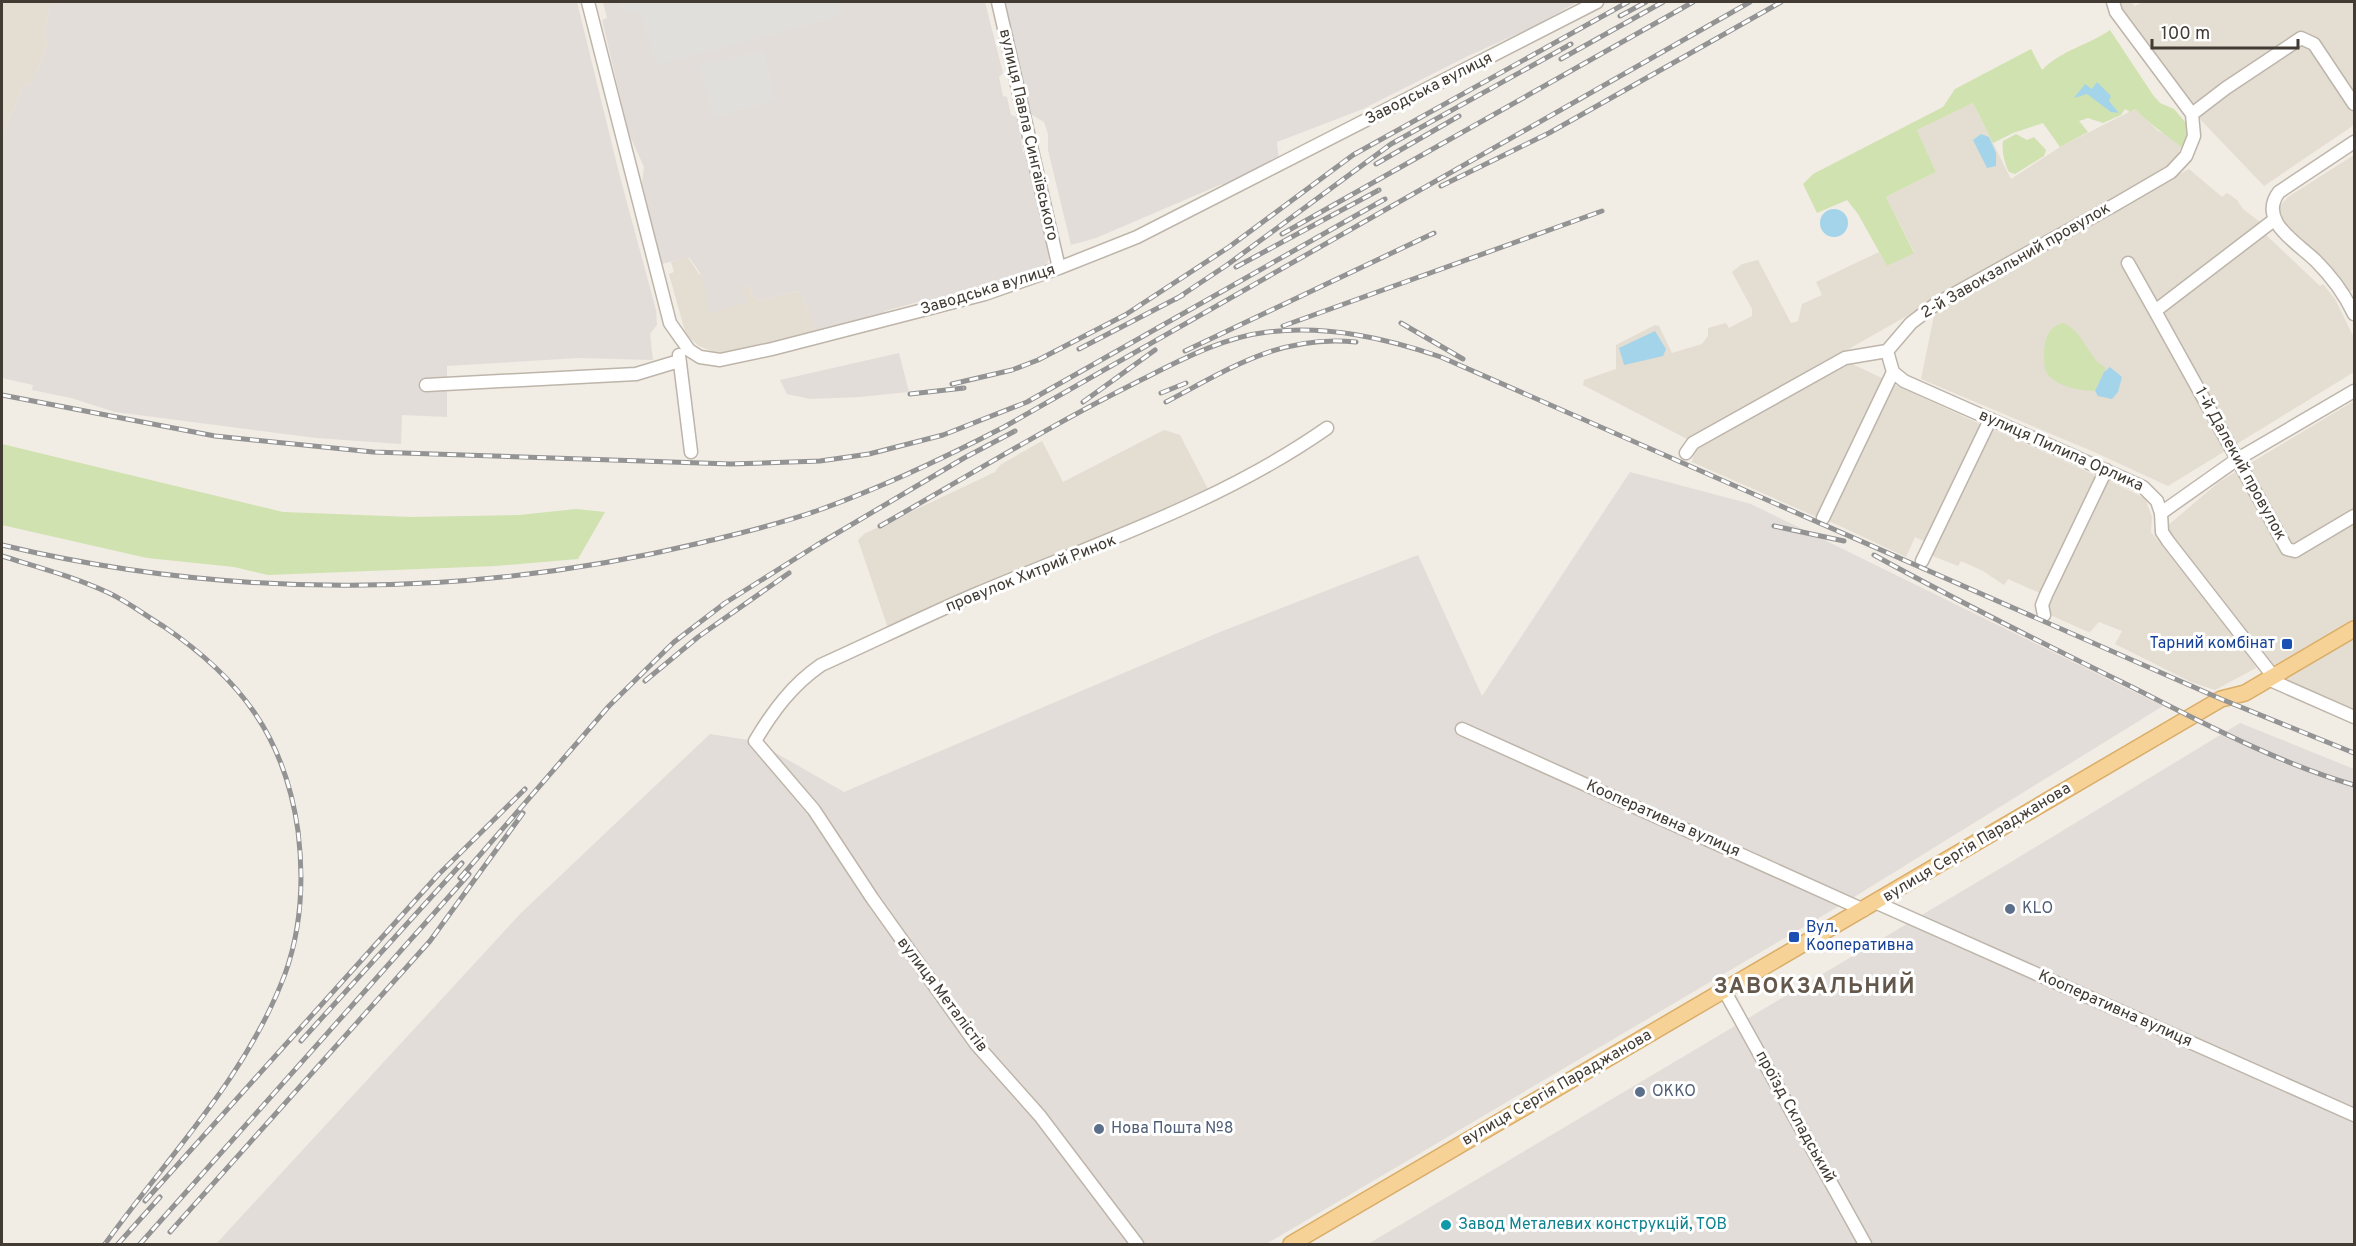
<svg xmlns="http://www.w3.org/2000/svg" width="2356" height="1246" font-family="Overpass,sans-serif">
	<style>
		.residential { fill: #e4ddd2 }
		.industrial { fill: #e3ddd9 }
		.green { fill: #d0e2af }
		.parking { fill: #e1dfdc }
		.water { fill: #a4d4ea }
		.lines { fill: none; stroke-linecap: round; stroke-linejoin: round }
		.minor-casing { stroke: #beb5aa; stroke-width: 15 }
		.major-casing { stroke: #daad68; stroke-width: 18 }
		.minor { stroke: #fff; stroke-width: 12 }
		.major { stroke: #f7d297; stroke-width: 15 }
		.rail-casing { stroke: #939393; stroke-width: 5 }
		.rail { stroke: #fff; stroke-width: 3; stroke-dasharray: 9; stroke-linecap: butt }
		.transit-dot { fill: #1a4fb4; stroke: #fff; stroke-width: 2 }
		.service-dot { fill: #5c6f8a; stroke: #fff; stroke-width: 2 }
		.culture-dot { fill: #0f9aa8; stroke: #fff; stroke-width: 2 }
		.labels { text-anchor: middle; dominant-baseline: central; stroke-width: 6; stroke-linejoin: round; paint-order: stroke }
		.street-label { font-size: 16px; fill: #423b34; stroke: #fff }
		.transit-label { font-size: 16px; fill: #164399; stroke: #fff; text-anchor: end }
		.service-label { font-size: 16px; fill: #4e5e75; stroke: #fff; text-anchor: start }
		.culture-label { font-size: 16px; fill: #0d838f; stroke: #fff; text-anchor: start }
		.district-label { font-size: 22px; font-weight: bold; letter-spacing: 1.5px; fill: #64584c; stroke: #fff }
	</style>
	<rect width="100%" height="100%" fill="#f1ece4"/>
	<path class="residential" d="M 2,2 L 51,2 L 43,37 L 48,40 L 42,58 L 31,85 L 24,83 L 2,136 Z
		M 2119,2 L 2131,2 L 2135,6 L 2143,2 L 2354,2 L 2354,125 L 2264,186 L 2198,117 L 2196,107 L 2127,18 L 2118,5 Z
		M 1973,103 L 2011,179 L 2060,147 L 2135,109 L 2158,131 L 2167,134 L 2181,147 L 2174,163 L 2163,170 L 1689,440 L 1583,385 L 1584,380 L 1616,369 L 1616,345 L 1655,325 L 1659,326 L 1672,353 L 1702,344 L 1708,336 L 1708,328 L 1726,323 L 1729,328 L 1752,316 L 1752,309 L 1732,272 L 1742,264 L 1758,260 L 1791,323 L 1798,321 L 1802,304 L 1822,295 L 1816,282 L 1879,252 L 1887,266 L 1914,252 L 1886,197 L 1936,172 L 1917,130 Z
		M 2354,155 L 2354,288 L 2350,292 L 2312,247 L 2300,241 L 2280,217 L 2278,208 L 2288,197 Z
		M 2189,169 L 2222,197 L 2227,193 L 2237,200 L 2243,209 L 2264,225 L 2265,234 L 2320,286 L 2323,284 L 2335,299 L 2354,338 L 2354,372 L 2168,486 L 2094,452 L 1921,379 L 1935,311 Z
		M 688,257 L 699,274 L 743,287 L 749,285 L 753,297 L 759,301 L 799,291 L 810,313 L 816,334 L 739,352 L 716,353 L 699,346 L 686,335 L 669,274 L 674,272 L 671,262 Z
		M 1848,362 L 1886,380 L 1819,518 L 1692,462 L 1695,450 L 1702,444 Z
		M 1891,383 L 1984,426 L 1928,543 L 1915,537 L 1906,557 L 1827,520 Z
		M 2354,401 L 2354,620 L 2272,666 L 2166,527 L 2219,482 Z
		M 1990,428 L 2097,476 L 2042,594 L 2008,579 L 2004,585 L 1983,571 L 1961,561 L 1958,566 L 1930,555 Z
		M 1164,430 L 1180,435 L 1210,493 L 890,634 L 858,540 L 864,534 L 995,472 L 1000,465 L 1042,441 L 1063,482 Z
		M 2107,480 L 2145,498 L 2152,517 L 2151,532 L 2253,660 L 2256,668 L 2215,690 L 2191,682 L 2115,644 L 2122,631 L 2099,622 L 2090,632 L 2086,631 L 2046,613 L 2047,604 Z
		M 2354,638 L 2354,712 L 2320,698 L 2285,679 Z"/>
	<path class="industrial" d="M 51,2 L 577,2 L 619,173 L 656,310 L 657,325 L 650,334 L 653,360 L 579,358 L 447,366 L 447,417 L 402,415 L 401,444 L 316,438 L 115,412 L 71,398 L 32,390 L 33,385 L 2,378 L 2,136 L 24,83 L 31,85 L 42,58 L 48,40 L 43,37 Z
		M 603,2 L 985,2 L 1003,73 L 999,77 L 1003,96 L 1007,97 L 1011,115 L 1017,117 L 1023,152 L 1026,154 L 1049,258 L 1047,265 L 927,303 L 926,300 L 885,311 L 886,316 L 816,334 L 810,313 L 799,291 L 759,301 L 753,297 L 749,285 L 743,287 L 747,303 L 710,313 L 702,276 L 689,257 L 662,264 L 642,183 L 644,167 L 629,134 L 602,20 L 607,18 Z
		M 1005,2 L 1577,2 L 1537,25 L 1468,56 L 1363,109 L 1277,142 L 1279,161 L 1224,190 L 1222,184 L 1096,238 L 1071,245 L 1048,150 L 1048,134 L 1044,122 L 1032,115 L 1029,106 Z
		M 899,353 L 909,392 L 860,397 L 810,399 L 787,394 L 780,380 Z
		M 1630,472 L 1751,504 L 2163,706 L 1851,899 L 1266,1244 L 216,1244 L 521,913 L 710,734 L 755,741 L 844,792 L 1220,632 L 1418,555 L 1482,696 Z
		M 2240,723 L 2354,769 L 2354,1244 L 1368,1244 L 2011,862 Z"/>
	<path class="green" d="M 2110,30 L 2153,95 L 2160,103 L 2174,109 L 2187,124 L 2186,141 L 2181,147 C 2166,134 2150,125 2135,109 L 2130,112 L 2125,109 L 2121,115 L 2103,123 L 2088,118 L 2079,121 L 2088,132 L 2060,147 L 2043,123 L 2013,133 L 1993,143 L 1973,103 L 1917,130 L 1936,172 L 1886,197 L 1914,253 L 1887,266 L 1858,214 L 1847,200 L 1817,213 L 1803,184 L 1813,174 L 1943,107 L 1955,89 L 2031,49 L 2042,70 C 2061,50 2089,45 2110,30 Z
		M 2016,134 L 2027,140 L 2034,137 L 2046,150 L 2044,156 L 2015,174 L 2009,172 C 2005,165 2001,149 2003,141 Z
		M 2063,323 C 2084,331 2088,359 2106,368 L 2095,391 C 2078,390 2054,387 2045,370 C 2043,353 2042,328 2063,323 Z
		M 2,444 L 283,512 L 412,517 L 519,515 L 576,509 L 605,512 L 578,559 L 495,566 L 268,575 L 234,567 L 147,558 L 2,525 Z"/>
	<path class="parking" d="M 620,2 L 838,2 L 841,16 L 657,65 L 639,11 L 622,13 Z
		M 764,51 L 775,100 L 714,117 L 699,64 Z"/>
	<path class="water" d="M 2097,82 L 2111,96 L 2109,101 L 2119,113 L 2111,112 L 2087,94 L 2074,98 L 2085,84 L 2092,89 Z
		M 1981,134 L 1989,137 L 1996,153 L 1996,166 L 1987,168 L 1973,140 Z
		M1820 223a14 14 0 1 1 28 0a14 14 0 1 1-28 0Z
		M 1655,331 L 1666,349 L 1663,356 L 1624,365 L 1619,348 Z
		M 2110,367 L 2122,377 L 2118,392 L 2112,399 L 2098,396 L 2095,391 L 2104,372 Z"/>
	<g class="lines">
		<defs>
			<path id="minor" d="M 588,2 L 670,323 L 689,350 L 700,357 L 720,360 L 772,349 L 985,294 L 1059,268 L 1137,237 L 1597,2
				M 998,2 L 1059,268
				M 2192,114 L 2226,88 L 2301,38 L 2314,44 L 2354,104
				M 2354,142 L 2279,192 C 2257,221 2298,243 2316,261 C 2332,277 2345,295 2354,314
				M 2274,220 L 2155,311 L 2287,549 L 2295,551 L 2354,516
				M 2128,263 L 2155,311
				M 1887,351 L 1893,372 L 1904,381 L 2143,487 L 2157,501 L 2161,513 L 2236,460 L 2354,391
				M 679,355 L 691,452
				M 426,385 L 636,374 L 679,361
				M 1686,453 L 1693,443 L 1845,358 L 1887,351 L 1911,323 L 1936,304 L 2116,204 L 2171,172 L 2186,156 L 2194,136 L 2192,114 L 2116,12 L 2113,2
				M 2161,513 L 2162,532 L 2168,541 L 2273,676
				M 1823,518 L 1893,372
				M 1922,561 L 1990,420
				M 2044,615 L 2042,605 L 2046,595 L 2106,470
				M 2268,679 L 2354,717
				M 1462,729 L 1864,910
				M 1877,903 L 2354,1115
				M 1724,990 L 1865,1244
				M 1137,1244 L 1040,1116 L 976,1044 L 872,898 L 814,810 L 755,741 C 773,711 792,685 821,665 C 872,642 923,617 974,595 C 1094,544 1220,503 1327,428"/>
			<path id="major" d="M 1291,1244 L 2221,699 L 2245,693 L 2354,629"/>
		</defs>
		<use href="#minor" class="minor-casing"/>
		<use href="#major" class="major-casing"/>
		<use href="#minor" class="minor"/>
		<use href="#major" class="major"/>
		<defs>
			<path id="rail" d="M 1620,16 L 1646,2
				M 1561,59 L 1663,2
				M 1376,164 L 1459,116
				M 1441,186 L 1549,133 L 1781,2
				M 1282,234 L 1693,2
				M 1236,267 L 1379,190
				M 1176,299 L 1227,265 L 1391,144 L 1571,44
				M 1401,323 L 1463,359
				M 1283,326 L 1602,211
				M 1079,349 L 1183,295
				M 1185,351 L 1434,233
				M 952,384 L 1012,370 L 1038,360 L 1125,315 L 1229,247 L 1353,155 L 1628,2
				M 1161,393 L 1186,383
				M 910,394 L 964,388
				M 2,395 L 215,436 L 373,452 L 731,464 L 820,461 L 869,454 L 943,435 L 1027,402 L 1385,199
				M 1083,402 L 1155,350
				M 1166,402 C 1229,369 1281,334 1356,342
				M 880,526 C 965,478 1049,426 1137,382 C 1177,362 1222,337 1268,332 C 1328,325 1385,338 1441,357 L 2221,699 L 2354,753
				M 1774,526 L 1844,541
				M 2,545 C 231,600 471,598 700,543 C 740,533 781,524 819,510 C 883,487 944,458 1004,427 L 1750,2
				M 1874,555 C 1959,602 2046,645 2134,688 C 2205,724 2278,763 2354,785
				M 2,556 C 37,567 75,577 109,593 C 128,602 145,615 163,626 C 240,678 285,737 298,831 C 304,880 302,927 285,974 C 246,1078 168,1156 105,1244
				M 645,681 L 698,637 L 789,573
				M 460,878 L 609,706 L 674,642 L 725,603 L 817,545 L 964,458 L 1015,431
				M 301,1041 L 462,863
				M 145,1201 L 438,875 L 525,789
				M 170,1232 L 430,941 L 523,813
				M 118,1244 L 160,1197
				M 140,1244 L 469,874"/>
		</defs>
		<use href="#rail" class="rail-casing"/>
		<use href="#rail" class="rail"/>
	</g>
	<g class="transit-dot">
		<rect x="2281" y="638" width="12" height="12" rx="3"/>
		<rect x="1788" y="931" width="12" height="12" rx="3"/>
	</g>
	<g class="service-dot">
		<circle cx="2010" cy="909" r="6"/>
		<circle cx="1640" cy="1092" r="6"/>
		<circle cx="1099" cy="1129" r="6"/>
	</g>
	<circle class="culture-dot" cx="1446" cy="1225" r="6"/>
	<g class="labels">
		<g class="street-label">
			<text transform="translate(1429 89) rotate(-27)">Заводська вулиця</text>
			<text transform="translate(1028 135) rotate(77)">вулиця Павла Сингаївського</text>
			<text transform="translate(2016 261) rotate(-30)">2-й Завокзальний провулок</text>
			<text transform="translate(988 290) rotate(-17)">Заводська вулиця</text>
			<text transform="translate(2061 451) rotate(24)">вулиця Пилипа Орлика</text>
			<text transform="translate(2240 464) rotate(61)">1-й Далекий провулок</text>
			<text transform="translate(1031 574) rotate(-22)">провулок Хитрий Ринок</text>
			<text transform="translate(1663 819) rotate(24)">Кооперативна вулиця</text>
			<text transform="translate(1977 843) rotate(-31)">вулиця Сергія Параджанова</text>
			<text transform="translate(942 995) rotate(53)">вулиця Металістів</text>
			<text transform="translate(2115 1009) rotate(24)">Кооперативна вулиця</text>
			<text transform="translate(1557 1088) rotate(-30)">вулиця Сергія Параджанова</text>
			<text transform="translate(1795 1117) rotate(61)">проїзд Складський</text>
		</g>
		<g class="transit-label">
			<text x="2275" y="644">Тарний комбінат</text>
			<text x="1806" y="928" text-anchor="start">Вул.<tspan x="1806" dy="18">Кооперативна</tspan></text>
		</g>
		<g class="service-label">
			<text x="2022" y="909">KLO</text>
			<text x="1652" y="1092">ОККО</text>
			<text x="1111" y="1129">Нова Пошта №8</text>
		</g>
		<g class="culture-label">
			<text x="1458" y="1225">Завод Металевих конструкцій, ТОВ</text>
		</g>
		<g class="district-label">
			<text x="1815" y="987">ЗАВОКЗАЛЬНИЙ</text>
		</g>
	</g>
	<rect width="2356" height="1246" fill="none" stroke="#423b34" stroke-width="6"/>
	<path d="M2152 39v9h146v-9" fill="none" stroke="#423b34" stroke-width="3"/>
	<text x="2161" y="39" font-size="18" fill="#423b34" stroke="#ffffff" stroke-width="4.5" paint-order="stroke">100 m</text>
</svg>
